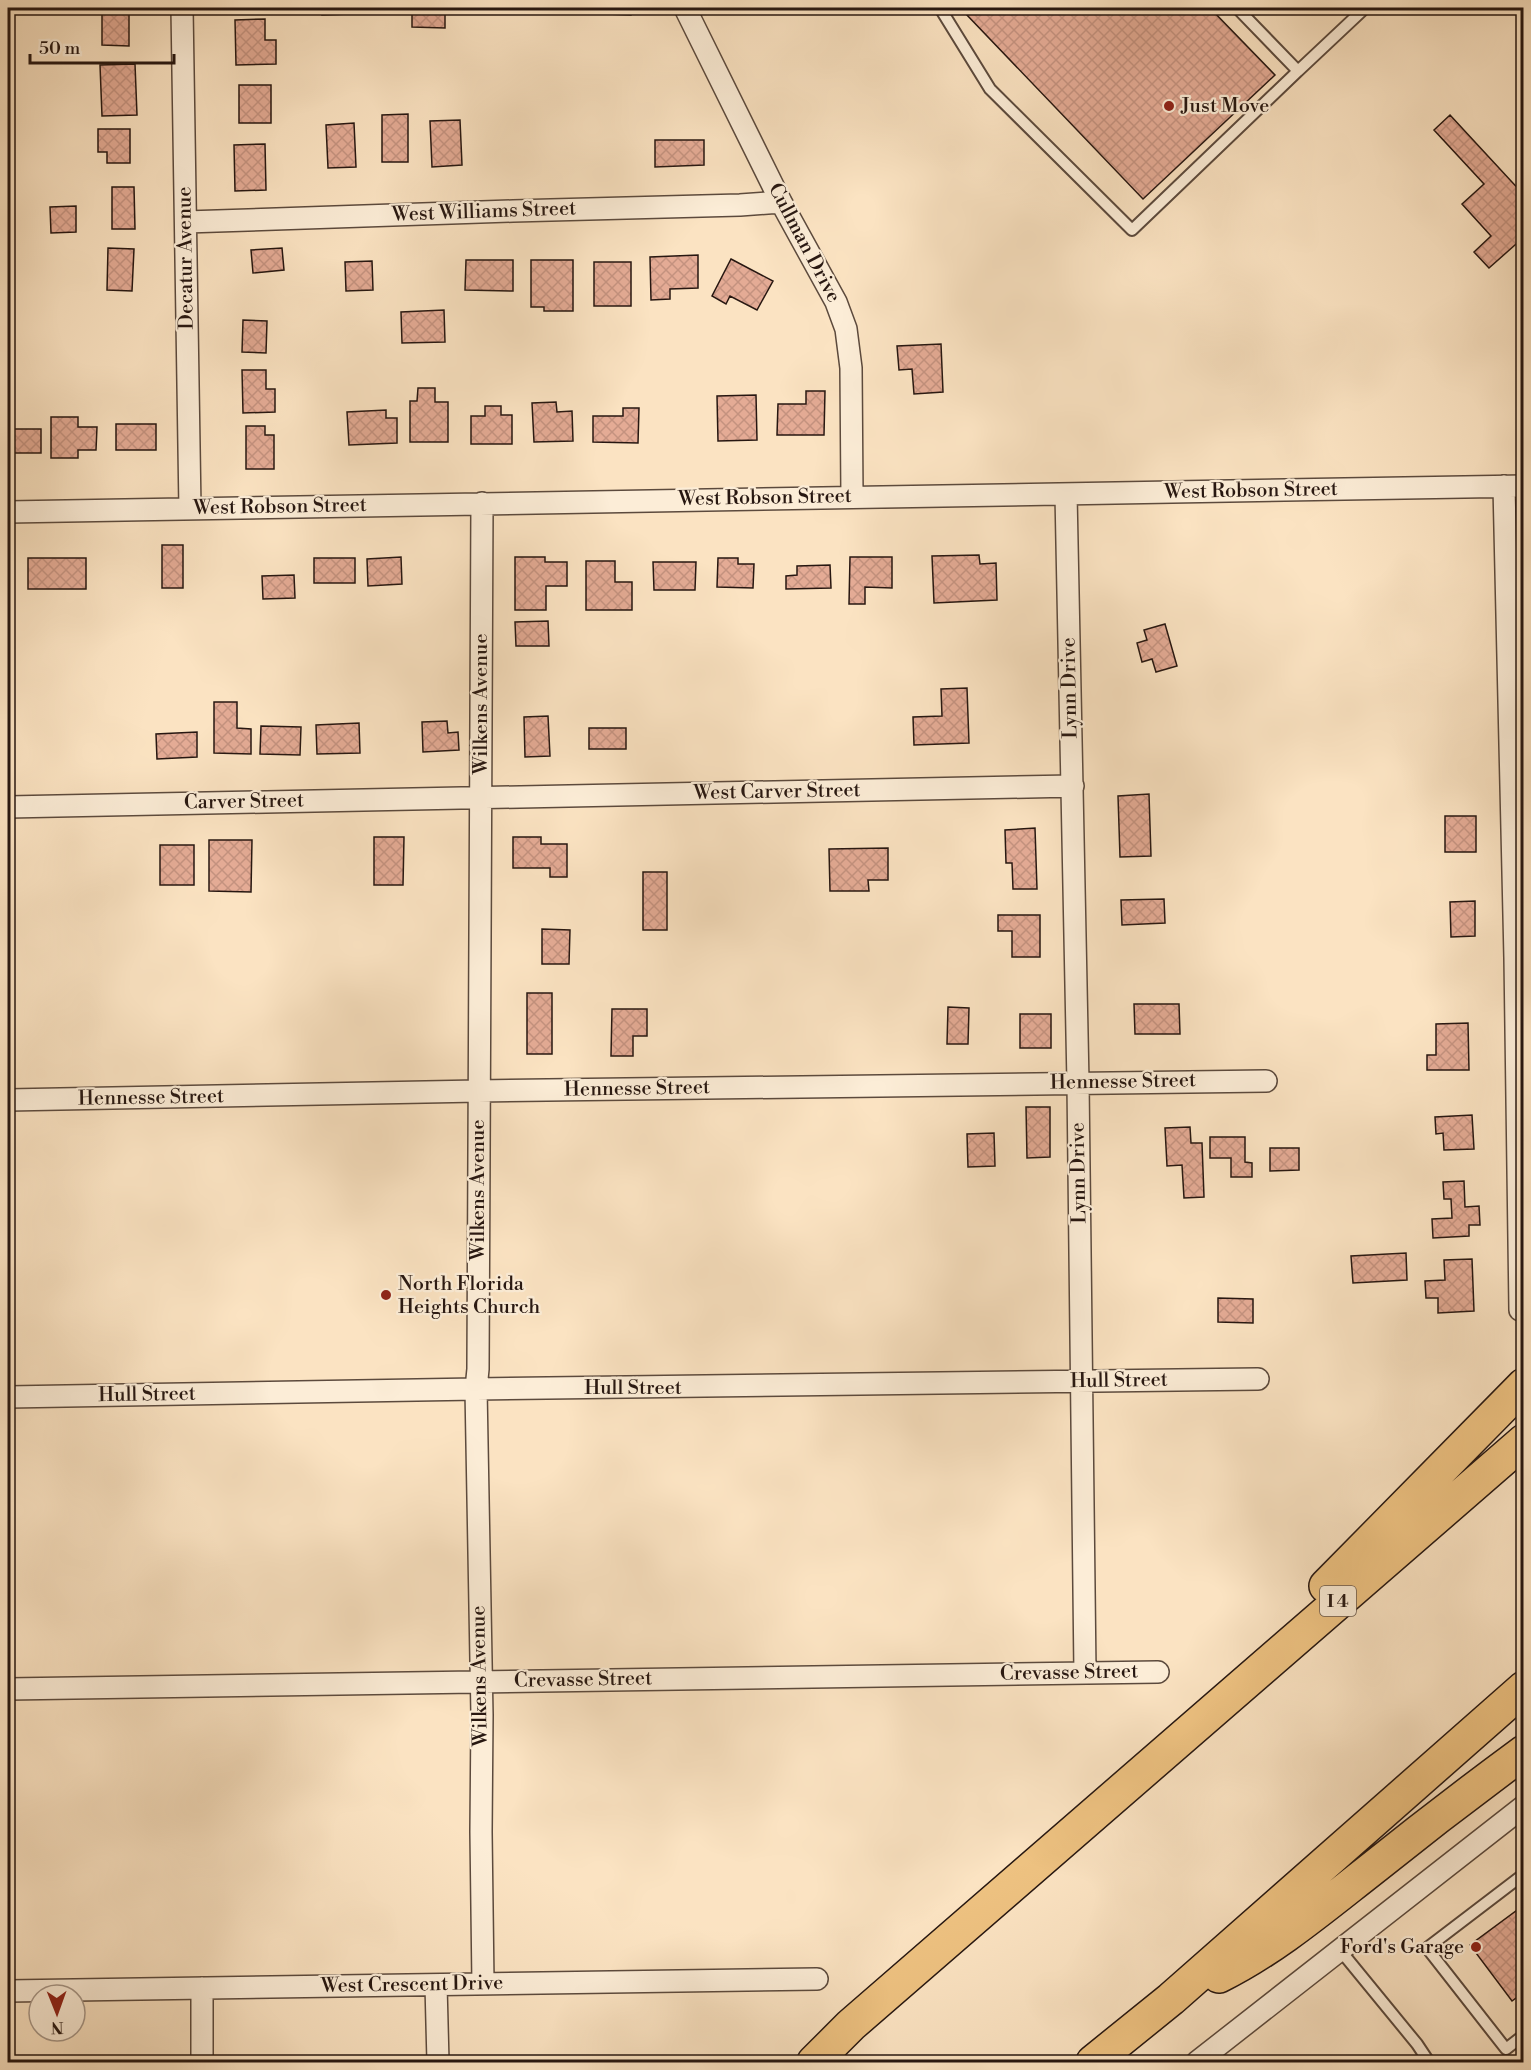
<svg xmlns="http://www.w3.org/2000/svg" width="1531" height="2070" font-family="'Libre Bodoni',serif">
	<style>
		.building { fill: url(#building-cross-hatch); stroke: #271711; stroke-width: 1.5 }
		.lines { fill: none; stroke-linecap: round; stroke-linejoin: round }
		.lane-casing { stroke: #5c4a3d; stroke-width: 14 }
		.street-casing { stroke: #5c4a3d; stroke-width: 24 }
		.highway-casing { stroke: #271711; stroke-width: 36 }
		.lane { stroke: #fcedd7; stroke-width: 10 }
		.street { stroke: #fcedd7; stroke-width: 21 }
		.highway { stroke: #eec281; stroke-width: 33 }
		.poi-dot { fill: #8f2418; stroke: #fcedd7; stroke-width: 2 }
		.labels { text-anchor: middle; dominant-baseline: central; stroke-width: 4.5; stroke-linejoin: round; paint-order: stroke }
		.shield { fill: #fcedd7; stroke: #67574c; stroke-width: 1.5 }
		.shield-label { font-size: 18px; font-weight: bold; fill: #271711 }
		.poi-label { font-size: 20px; fill: #271711; stroke: #fcedd7; text-anchor: start }
		.street-label { font-size: 20px; fill: #271711; stroke: #fcedd7 }
	</style>
	<defs>
		<pattern id="building-cross-hatch" width="8" height="8" patternUnits="userSpaceOnUse" patternTransform="scale(1.5)"><rect width="8" height="8" fill="#e4ab95"/><path d="M0 0l8 8M0 8l8-8" fill="none" stroke="#c4927f"/></pattern>
	</defs>
	<rect width="100%" height="100%" fill="#fbe3c2"/>
	<filter id="stains"><feTurbulence type="fractalNoise" baseFrequency=".00333" numOctaves="4"/><feColorMatrix values="0 0 0 0 .2 0 0 0 0 .09 0 0 0 0 .02 0 0 0 .5 -.17"/></filter>
	<radialGradient id="worn" r=".72"><stop offset=".6" stop-color="#630" stop-opacity="0"/><stop offset="1" stop-color="#630" stop-opacity=".3"/></radialGradient>
	<path class="building" d="M 102,8 L 129,8 L 129,46 L 102,45 Z
		M 322,8 L 350,8 L 350,14 L 322,15 Z
		M 412,8 L 445,8 L 445,28 L 412,27 Z
		M 606,8 L 632,8 L 631,15 L 606,14 Z
		M 973,8 L 1210,8 L 1275,75 L 1143,199 L 966,14 Z
		M 265,19 L 265,40 L 276,40 L 276,64 L 236,65 L 235,20 Z
		M 135,64 L 137,115 L 102,116 L 100,65 Z
		M 239,85 L 271,85 L 271,123 L 239,123 Z
		M 408,114 L 408,162 L 382,162 L 382,115 Z
		M 1450,115 L 1524,195 L 1524,237 L 1489,268 L 1474,252 L 1491,236 L 1462,204 L 1484,184 L 1434,130 Z
		M 460,120 L 462,165 L 432,167 L 430,121 Z
		M 354,123 L 356,167 L 328,168 L 326,125 Z
		M 98,129 L 130,129 L 130,163 L 107,163 L 107,152 L 98,152 Z
		M 655,140 L 704,140 L 704,165 L 655,167 Z
		M 265,144 L 266,190 L 235,191 L 234,145 Z
		M 112,187 L 134,187 L 135,229 L 112,229 Z
		M 76,206 L 76,232 L 51,233 L 50,207 Z
		M 108,248 L 134,249 L 132,291 L 107,290 Z
		M 282,248 L 284,270 L 253,273 L 251,250 Z
		M 698,255 L 698,288 L 670,289 L 670,299 L 651,300 L 650,257 Z
		M 731,259 L 773,281 L 757,310 L 730,296 L 726,304 L 712,296 Z
		M 466,260 L 513,260 L 513,291 L 465,290 Z
		M 531,260 L 573,260 L 573,311 L 544,311 L 544,307 L 531,307 Z
		M 372,261 L 373,290 L 346,291 L 345,262 Z
		M 594,262 L 631,262 L 631,306 L 594,306 Z
		M 444,310 L 445,342 L 402,343 L 401,312 Z
		M 243,320 L 267,321 L 266,353 L 242,352 Z
		M 941,344 L 943,392 L 914,394 L 912,369 L 899,370 L 897,346 Z
		M 242,370 L 266,370 L 266,389 L 275,389 L 275,412 L 243,413 Z
		M 418,388 L 435,388 L 435,402 L 448,402 L 448,442 L 410,442 L 410,401 L 417,401 Z
		M 806,391 L 825,391 L 824,435 L 777,435 L 778,404 L 806,404 Z
		M 756,395 L 757,440 L 718,441 L 717,396 Z
		M 556,402 L 557,412 L 572,411 L 573,441 L 534,442 L 532,403 Z
		M 485,406 L 501,406 L 501,415 L 512,415 L 512,444 L 471,444 L 471,416 L 485,416 Z
		M 623,408 L 639,408 L 638,443 L 593,442 L 593,416 L 623,416 Z
		M 386,410 L 386,418 L 397,418 L 397,443 L 349,445 L 347,412 Z
		M 51,417 L 78,417 L 78,427 L 97,427 L 96,450 L 78,450 L 78,458 L 51,458 Z
		M 116,424 L 156,424 L 156,450 L 116,450 Z
		M 246,426 L 265,426 L 265,435 L 274,435 L 274,469 L 246,469 Z
		M 8,429 L 41,429 L 41,453 L 8,453 Z
		M 162,545 L 183,545 L 183,588 L 162,588 Z
		M 979,555 L 980,564 L 996,563 L 997,600 L 934,603 L 932,556 Z
		M 401,557 L 402,584 L 368,586 L 367,559 Z
		M 515,557 L 545,557 L 545,562 L 567,562 L 567,586 L 546,586 L 546,610 L 515,610 Z
		M 850,557 L 892,557 L 892,588 L 865,587 L 865,604 L 849,604 Z
		M 28,558 L 86,558 L 86,589 L 28,589 Z
		M 314,558 L 355,558 L 355,583 L 314,583 Z
		M 718,558 L 738,558 L 738,564 L 754,564 L 753,588 L 717,587 Z
		M 586,561 L 615,561 L 615,582 L 632,582 L 632,610 L 586,610 Z
		M 653,562 L 696,562 L 695,590 L 654,590 Z
		M 830,565 L 831,588 L 786,589 L 786,576 L 797,575 L 797,566 Z
		M 294,575 L 295,598 L 263,599 L 262,576 Z
		M 548,621 L 549,646 L 516,646 L 515,622 Z
		M 1165,624 L 1177,666 L 1156,672 L 1152,659 L 1142,662 L 1137,643 L 1147,640 L 1144,630 Z
		M 967,688 L 969,743 L 914,745 L 913,717 L 942,716 L 941,689 Z
		M 214,702 L 237,702 L 237,728 L 251,729 L 251,754 L 214,753 Z
		M 548,716 L 550,756 L 525,757 L 524,717 Z
		M 447,721 L 448,733 L 458,732 L 459,750 L 423,752 L 422,722 Z
		M 359,723 L 360,753 L 317,754 L 316,725 Z
		M 261,726 L 301,727 L 300,755 L 260,754 Z
		M 589,728 L 626,728 L 626,749 L 589,749 Z
		M 197,732 L 197,757 L 157,759 L 156,734 Z
		M 1149,794 L 1151,856 L 1120,857 L 1118,796 Z
		M 1445,816 L 1476,816 L 1476,852 L 1445,852 Z
		M 1035,828 L 1037,889 L 1013,889 L 1012,863 L 1006,863 L 1005,830 Z
		M 374,837 L 404,837 L 403,885 L 374,885 Z
		M 513,837 L 541,837 L 541,844 L 567,844 L 567,877 L 550,877 L 550,868 L 513,868 Z
		M 209,840 L 252,840 L 251,892 L 209,891 Z
		M 160,845 L 194,845 L 194,885 L 160,885 Z
		M 888,848 L 888,880 L 868,880 L 869,891 L 830,891 L 829,849 Z
		M 643,872 L 667,872 L 667,930 L 643,930 Z
		M 1164,899 L 1165,923 L 1122,925 L 1121,900 Z
		M 1475,901 L 1475,936 L 1451,937 L 1450,902 Z
		M 998,915 L 1040,915 L 1040,957 L 1012,957 L 1012,931 L 998,931 Z
		M 542,929 L 570,930 L 569,964 L 542,964 Z
		M 527,993 L 552,993 L 552,1054 L 527,1054 Z
		M 1134,1004 L 1179,1004 L 1180,1034 L 1135,1034 Z
		M 948,1007 L 969,1008 L 968,1044 L 947,1044 Z
		M 612,1009 L 647,1009 L 647,1036 L 633,1036 L 633,1056 L 611,1056 Z
		M 1020,1014 L 1051,1014 L 1051,1048 L 1020,1048 Z
		M 1468,1023 L 1469,1070 L 1427,1070 L 1427,1055 L 1436,1055 L 1436,1024 Z
		M 1026,1107 L 1050,1107 L 1050,1157 L 1027,1158 Z
		M 1472,1115 L 1474,1149 L 1444,1150 L 1443,1133 L 1436,1134 L 1435,1117 Z
		M 1190,1127 L 1191,1143 L 1202,1143 L 1204,1197 L 1184,1198 L 1182,1165 L 1167,1166 L 1165,1128 Z
		M 994,1133 L 995,1166 L 968,1167 L 967,1134 Z
		M 1210,1137 L 1245,1137 L 1245,1162 L 1252,1163 L 1252,1177 L 1231,1177 L 1231,1158 L 1210,1158 Z
		M 1270,1148 L 1299,1148 L 1299,1170 L 1270,1171 Z
		M 1464,1181 L 1465,1207 L 1479,1206 L 1480,1225 L 1469,1225 L 1469,1236 L 1433,1238 L 1432,1219 L 1452,1218 L 1451,1199 L 1444,1199 L 1443,1182 Z
		M 1406,1253 L 1407,1280 L 1353,1283 L 1351,1256 Z
		M 1472,1259 L 1474,1311 L 1438,1313 L 1438,1298 L 1426,1298 L 1425,1281 L 1445,1280 L 1444,1260 Z
		M 1218,1298 L 1253,1299 L 1253,1323 L 1218,1322 Z
		M 1524,1905 L 1524,1992 L 1512,2001 L 1470,1945 Z"/>
	<g class="lines">
		<defs>
			<path id="lane" d="M 940,8 L 990,89 L 1132,230 L 1298,71
				M 1237,8 L 1298,71 L 1365,8
				M 1524,1874 L 1427,1948 L 1506,2049 L 1524,2035
				M 1340,1950 L 1417,2044 L 1429,2062"/>
			<path id="street" d="M 182,8 L 190,509
				M 685,8 L 781,202 L 836,302 L 846,329 L 851,368 L 852,497
				M 186,222 L 513,211 L 740,205 L 781,202
				M 1504,486 L 1515,958 L 1520,1310
				M 1066,494 L 1078,1083 L 1085,1673
				M 482,503 L 478,1369 L 476,1389 L 482,1715 L 481,1832 L 483,1984
				M 8,512 L 1524,486
				M 8,807 L 1073,786
				M 8,1100 L 478,1091 L 1266,1081
				M 8,1397 L 476,1389 L 1258,1379
				M 8,1689 L 1158,1672
				M 436,1985 L 438,2062
				M 8,1991 L 817,1979
				M 202,2062 L 202,1988
				M 1197,2062 L 1524,1806"/>
			<path id="highway" d="M 1326,1586 L 1524,1385
				M 1219,1976 C 1272,1950 1322,1908 1368,1872 C 1419,1831 1471,1791 1524,1752
				M 814,2062 L 851,2025 L 1524,1441
				M 1093,2062 L 1171,1999 L 1524,1688"/>
		</defs>
		<use href="#lane" class="lane-casing"/>
		<use href="#street" class="street-casing"/>
		<use href="#highway" class="highway-casing"/>
		<use href="#lane" class="lane"/>
		<use href="#street" class="street"/>
		<use href="#highway" class="highway"/>
	</g>
	<g class="poi-dot">
		<circle cx="1169" cy="106" r="6"/>
		<circle cx="386" cy="1295" r="6"/>
		<circle cx="1476" cy="1947" r="6"/>
	</g>
	<g class="labels">
		<rect class="shield" x="1320" y="1586" width="36" height="30" rx="4.5"/>
		<g class="shield-label">
			<text x="1338" y="1601">I 4</text>
		</g>
		<g class="poi-label">
			<text x="1181" y="106">Just Move</text>
			<text x="398" y="1284">North Florida<tspan x="398" dy="23">Heights Church</tspan></text>
			<text x="1464" y="1947" text-anchor="end">Ford's Garage</text>
		</g>
		<g class="street-label">
			<text transform="translate(484 212) rotate(-2)">West Williams Street</text>
			<text transform="translate(804 243) rotate(62)">Cullman Drive</text>
			<text transform="translate(186 258) rotate(-91)">Decatur Avenue</text>
			<text transform="translate(1251 491) rotate(-1)">West Robson Street</text>
			<text transform="translate(765 498) rotate(-1)">West Robson Street</text>
			<text transform="translate(280 507) rotate(-1)">West Robson Street</text>
			<text transform="translate(1070 688) rotate(-91)">Lynn Drive</text>
			<text transform="translate(481 704) rotate(-90)">Wilkens Avenue</text>
			<text transform="translate(777 792) rotate(-1)">West Carver Street</text>
			<text transform="translate(244 802) rotate(-1)">Carver Street</text>
			<text transform="translate(1123 1082) rotate(-1)">Hennesse Street</text>
			<text transform="translate(637 1089) rotate(-1)">Hennesse Street</text>
			<text transform="translate(151 1098) rotate(-1)">Hennesse Street</text>
			<text transform="translate(1079 1173) rotate(-91)">Lynn Drive</text>
			<text transform="translate(478 1190) rotate(-90)">Wilkens Avenue</text>
			<text transform="translate(1119 1381) rotate(-1)">Hull Street</text>
			<text x="633" y="1388">Hull Street</text>
			<text transform="translate(147 1395) rotate(-1)">Hull Street</text>
			<text transform="translate(1069 1673) rotate(-1)">Crevasse Street</text>
			<text transform="translate(480 1676) rotate(-91)">Wilkens Avenue</text>
			<text transform="translate(583 1680) rotate(-1)">Crevasse Street</text>
			<text transform="translate(412 1985) rotate(-1)">West Crescent Drive</text>
		</g>
	</g>
	<rect width="1531" height="2070" fill="none" stroke="#fbe3c2" stroke-width="30"/>
	<rect x="9" y="9" width="1513" height="2052" fill="none" stroke="#271711" stroke-width="3"/>
	<rect x="15" y="15" width="1501" height="2040" fill="none" stroke="#271711" stroke-width="1.5"/>
	<g transform="translate(57 2013) rotate(179)"><circle r="28" fill="#fcedd7" stroke="#a79788" stroke-width="1.5"/>
	<path d="M0-4.5L10 22L0 15L-10 22Z" fill="#8f2418"/>
	<text y="-9" font-size="16" font-weight="bold" text-anchor="middle" fill="#271711">N</text>
	</g>
	<path d="M30 54v9h144v-9" fill="none" stroke="#271711" stroke-width="3"/>
	<text x="39" y="54" font-size="18" fill="#271711" stroke="#fcedd7" stroke-width="4.5" paint-order="stroke">50 m</text>
	<rect width="100%" height="100%" filter="url(#stains)"/>
	<rect width="100%" height="100%" fill="url(#worn)"/>
</svg>
